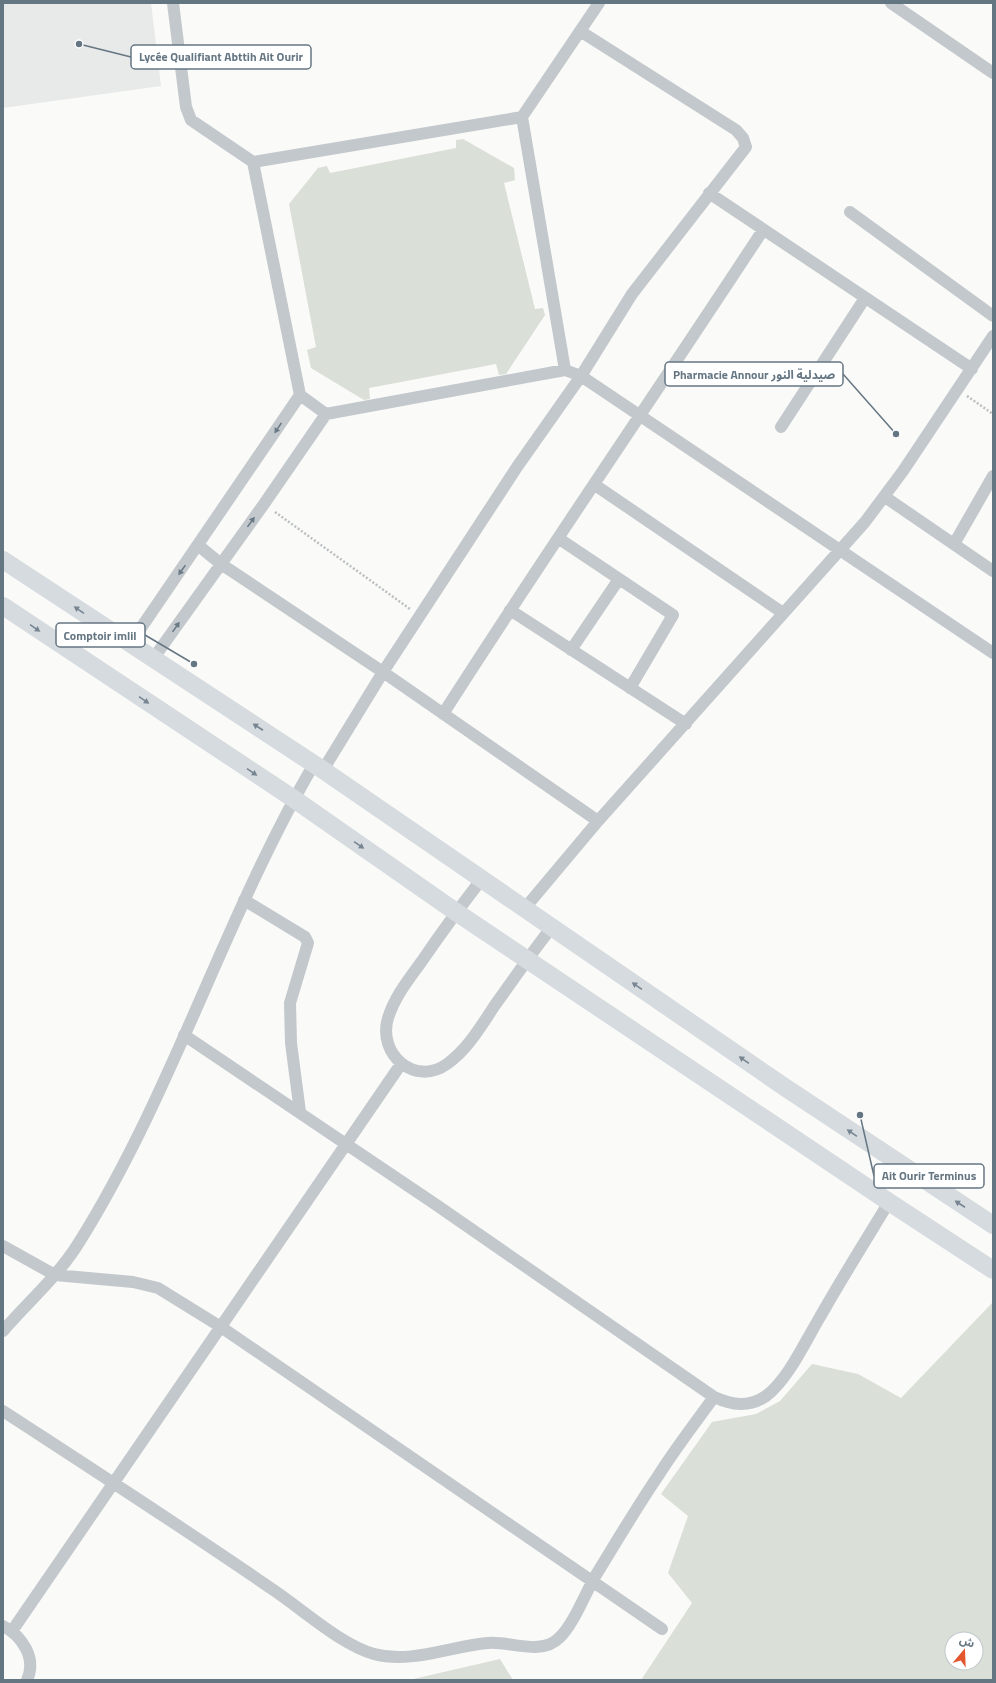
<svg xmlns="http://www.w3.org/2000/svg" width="996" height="1683" font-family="'Titillium Web','Noto Sans Arabic',sans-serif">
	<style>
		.built { fill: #e8e9e9 }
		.green { fill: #dadfd7; fill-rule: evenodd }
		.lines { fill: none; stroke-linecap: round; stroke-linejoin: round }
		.path { stroke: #bbbfc2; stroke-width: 2.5; stroke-dasharray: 2 2; stroke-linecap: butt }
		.street { stroke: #c3c8cc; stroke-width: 12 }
		.secondary { stroke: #d6dbdf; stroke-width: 18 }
		.oneway { fill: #6a7a87 }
		.oneway2 { fill: #768591 }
		.leader { fill: none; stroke: #657683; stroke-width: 1.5 }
		.callout-dot { fill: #657683; stroke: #fff; stroke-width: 1.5 }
		.callout { fill: #fff; stroke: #657683; stroke-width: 1.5 }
		.callout-label { font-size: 12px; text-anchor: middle; font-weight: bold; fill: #657683 }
	</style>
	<rect width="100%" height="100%" fill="#fafaf8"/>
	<path class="built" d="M 3,3 L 151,3 L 161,86 L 3,108 Z"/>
	<path class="green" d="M 463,139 L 514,168 L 515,180 L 504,183 L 535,309 L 543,308 L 545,315 L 506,374 L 499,375 L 496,364 L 369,388 L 370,399 L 364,400 L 311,368 L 307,350 L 316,347 L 289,204 L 318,168 L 327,166 L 330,173 L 456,148 L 456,140 Z
		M 993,1302 L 993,1680 L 641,1680 L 692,1603 L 668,1573 L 688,1516 L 661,1494 L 712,1422 L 756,1414 L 780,1401 L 812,1364 L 858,1374 L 901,1398 ZM 952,1639 L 976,1639 L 976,1663 L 952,1663 Z
		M 500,1659 L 513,1680 L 409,1680 Z"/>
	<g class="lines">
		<path class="path" d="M 967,396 L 993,414
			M 275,512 L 410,609"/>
		<path class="street" d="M 173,3 L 186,107 L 191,120 L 253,162 L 522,117 L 599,3
			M 891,3 L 993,73
			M 522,117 L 565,370
			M 253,162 L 300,395 L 326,414 L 565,370 L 581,376 L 993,653
			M 709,193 L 972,369
			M 850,212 L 993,316
			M 781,427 L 865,298
			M 595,485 L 783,613
			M 885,497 L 993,571
			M 558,538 L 673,615 L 630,688
			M 954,544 L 993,476
			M 199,546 L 221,564 L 383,672 L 598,821
			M 510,610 L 686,724
			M 130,644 L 300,395
			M 571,650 L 619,579
			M 153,659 L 264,504 L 326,414
			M 443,714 C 547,551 657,392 763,230
			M 323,770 L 383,672 L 517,467 L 581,376 L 632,294 L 746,147 L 743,138 L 736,130 L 580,31
			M 481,880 C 461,906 441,933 422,961 C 409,979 395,996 388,1018 C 377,1054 415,1087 447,1064 C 468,1049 481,1026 495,1005 C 514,979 532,952 552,927
			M 244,900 L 305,937 L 308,943 L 290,1003 L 291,1043 L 300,1112
			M 525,908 L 598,821 L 865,522 L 903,471 L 993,336
			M 184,1035 L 435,1204 L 714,1397 C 732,1405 749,1408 766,1396 C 788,1380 806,1340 820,1317 C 842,1278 866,1240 889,1202
			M 3,1246 L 55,1275 L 133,1282 L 158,1288 L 221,1327 L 662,1629
			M 3,1331 C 28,1302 58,1276 78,1244 C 173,1093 224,918 314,764
			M 3,1411 C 92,1469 182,1527 269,1587 C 300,1607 339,1644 374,1654 C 412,1664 450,1646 488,1643 C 511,1641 541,1656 559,1638 C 575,1623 586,1590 599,1570 C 618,1539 637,1507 658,1476 C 675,1449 695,1423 714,1397
			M 3,1626 C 22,1636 37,1658 27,1680
			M 12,1631 L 401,1064"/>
		<path class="secondary" d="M 3,560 L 323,770 L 783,1086 L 993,1225
			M 3,606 L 294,799 L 456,912 L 889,1202 L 993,1270"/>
	</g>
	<defs><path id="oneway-solid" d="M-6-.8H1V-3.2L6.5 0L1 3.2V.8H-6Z"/></defs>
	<g class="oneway">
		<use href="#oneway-solid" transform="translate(278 428) rotate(124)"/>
		<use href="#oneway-solid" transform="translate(251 522) rotate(-54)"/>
		<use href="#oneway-solid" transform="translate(182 570) rotate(125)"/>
		<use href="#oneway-solid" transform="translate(176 627) rotate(-55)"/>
	</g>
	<g class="oneway2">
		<use href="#oneway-solid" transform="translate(79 610) rotate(-146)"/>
		<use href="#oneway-solid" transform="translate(35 628) rotate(34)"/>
		<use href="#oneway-solid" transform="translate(144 700) rotate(34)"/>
		<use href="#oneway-solid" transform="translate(258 727) rotate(-147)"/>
		<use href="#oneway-solid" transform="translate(252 772) rotate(34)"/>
		<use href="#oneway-solid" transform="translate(359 845) rotate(35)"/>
		<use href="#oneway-solid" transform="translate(637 986) rotate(-145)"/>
		<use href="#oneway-solid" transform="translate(744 1060) rotate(-145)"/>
		<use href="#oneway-solid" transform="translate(852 1133) rotate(-146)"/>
		<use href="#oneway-solid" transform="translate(960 1204) rotate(-147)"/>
	</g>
	<path class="leader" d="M79 44L131 57M896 434L843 374M194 664L145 635M860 1115L874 1176"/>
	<g class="callout-dot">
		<circle cx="79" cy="44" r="4"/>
		<circle cx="896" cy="434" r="4"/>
		<circle cx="194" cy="664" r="4"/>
		<circle cx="860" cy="1115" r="4"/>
	</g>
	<g class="callout">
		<rect x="131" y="45" width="180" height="24" rx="4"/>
		<rect x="665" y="362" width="178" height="24" rx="4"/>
		<rect x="56" y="623" width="89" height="24" rx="4"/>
		<rect x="874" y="1164" width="110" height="24" rx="4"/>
	</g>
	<g class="callout-label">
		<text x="221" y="61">Lycée Qualifiant Abttih Ait Ourir</text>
		<text x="754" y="379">Pharmacie Annour صيدلية النور</text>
		<text x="100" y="640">Comptoir imlil</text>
		<text x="929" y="1180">Ait Ourir Terminus</text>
	</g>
	<rect width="996" height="1683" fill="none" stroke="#657683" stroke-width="8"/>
	<g transform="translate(964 1651) rotate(19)"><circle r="19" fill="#ffffff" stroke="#c1c8cd"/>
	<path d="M0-3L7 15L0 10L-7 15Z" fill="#e4572e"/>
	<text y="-6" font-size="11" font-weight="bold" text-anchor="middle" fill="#657683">ش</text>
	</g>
</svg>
